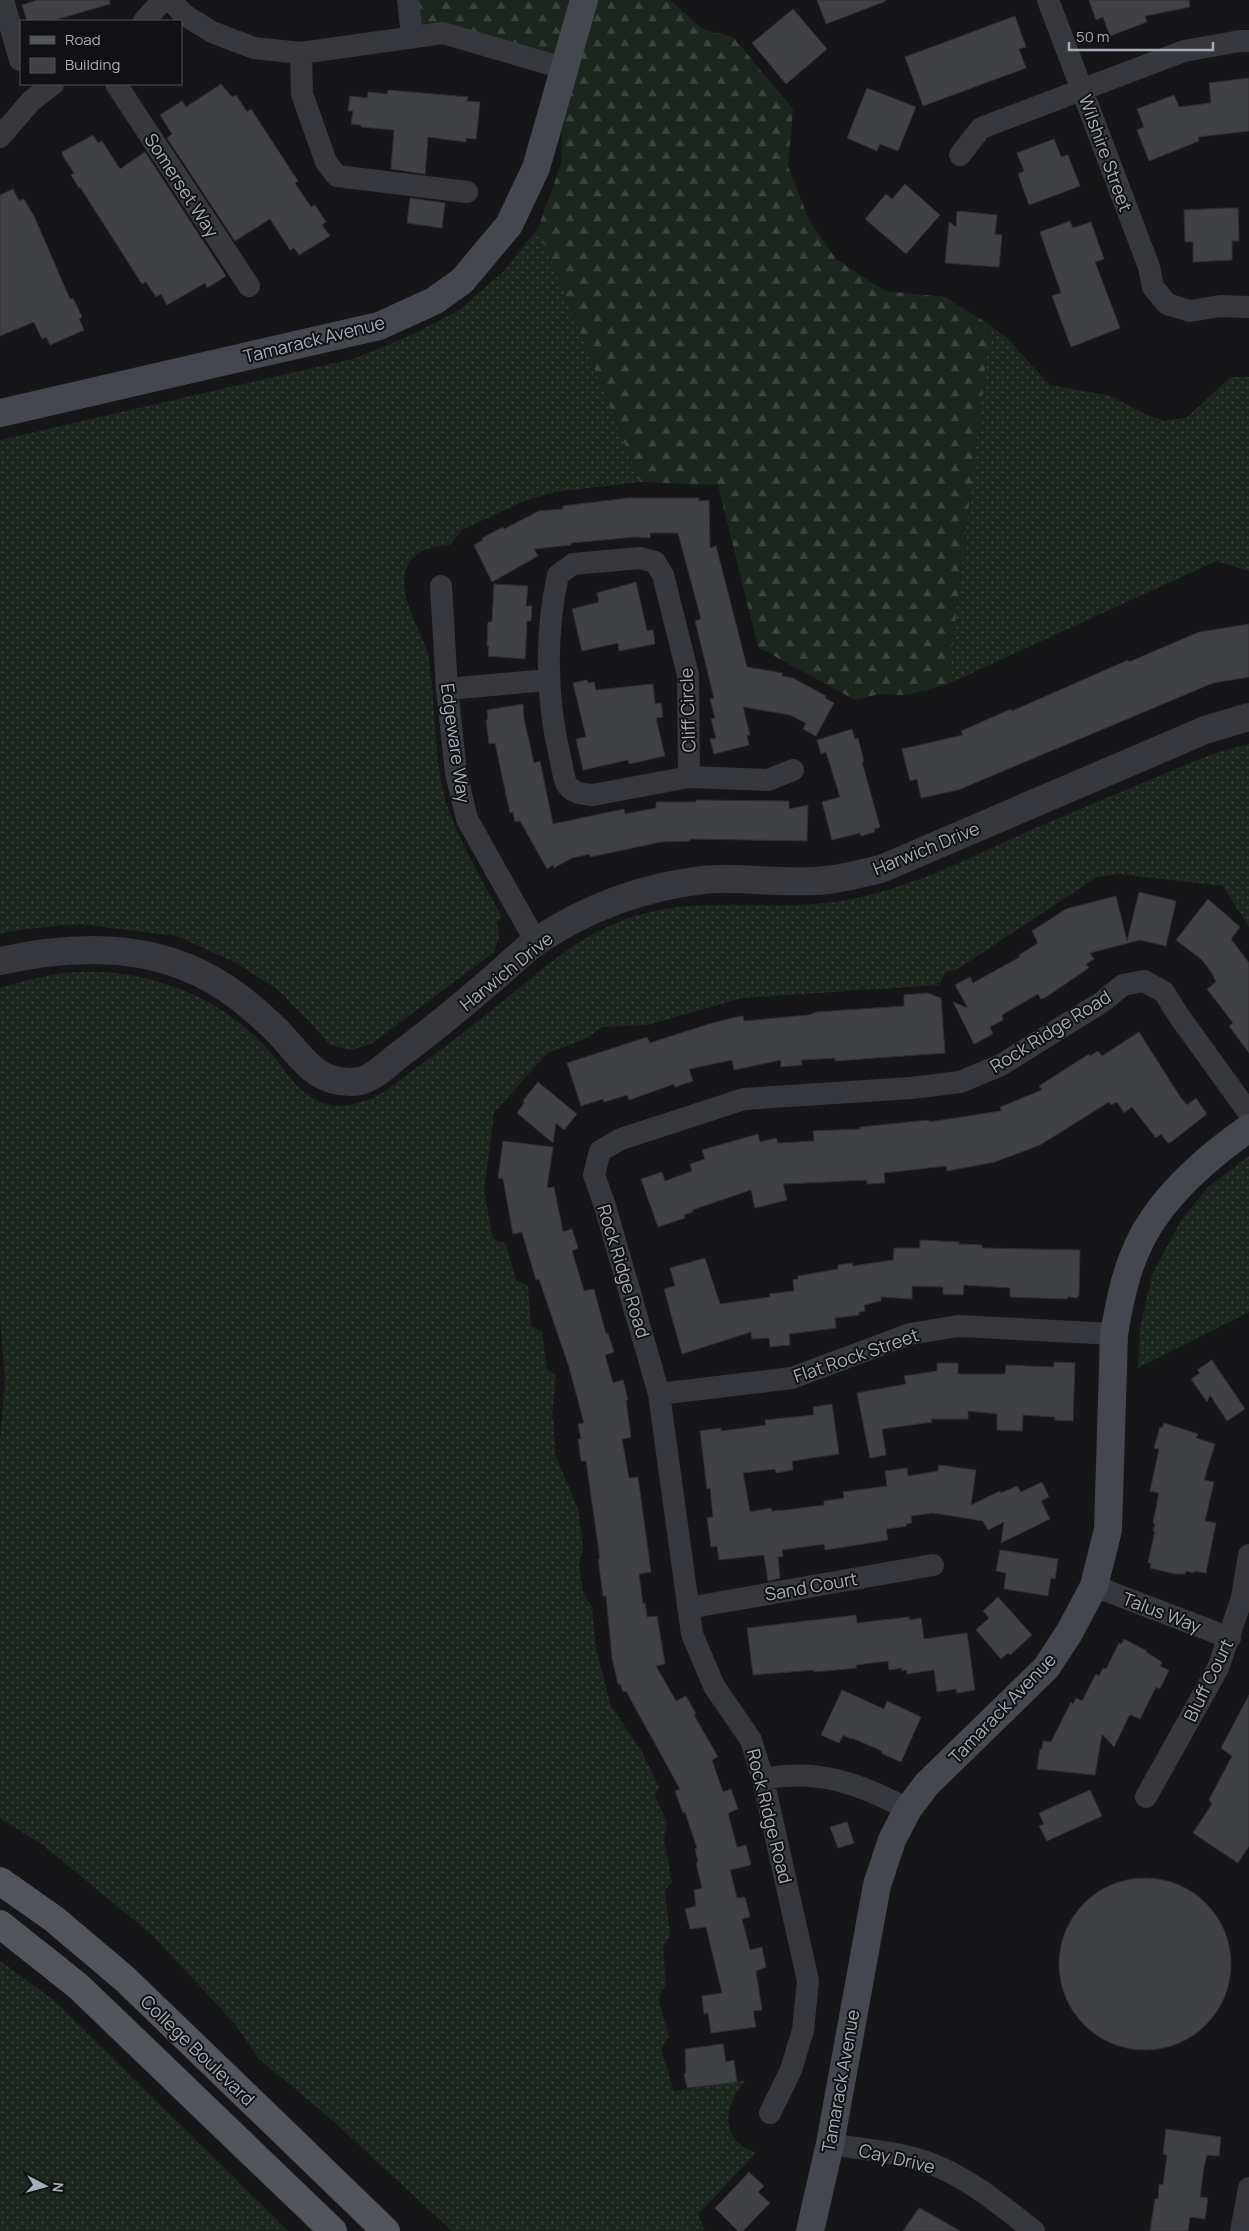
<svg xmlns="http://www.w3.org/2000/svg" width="1249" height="2231" font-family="Manrope,sans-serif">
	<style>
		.grass { fill: url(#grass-dots) }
		.forest { fill: url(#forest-firs) }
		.building { fill: #404145; stroke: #303034 }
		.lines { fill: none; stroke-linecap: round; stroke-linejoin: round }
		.minor { stroke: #37383d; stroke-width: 22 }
		.tertiary { stroke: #37383d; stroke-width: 28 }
		.secondary { stroke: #44474d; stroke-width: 28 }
		.primary { stroke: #52555c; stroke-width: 28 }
		.labels { text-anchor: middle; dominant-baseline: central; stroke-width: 4; stroke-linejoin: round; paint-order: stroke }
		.street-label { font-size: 18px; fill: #a7aeb9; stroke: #111113 }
	</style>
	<defs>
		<pattern id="grass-dots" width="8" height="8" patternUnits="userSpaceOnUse" patternTransform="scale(1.25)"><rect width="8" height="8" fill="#1d261e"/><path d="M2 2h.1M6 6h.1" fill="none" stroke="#3b433d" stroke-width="1.8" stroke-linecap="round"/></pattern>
		<pattern id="forest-firs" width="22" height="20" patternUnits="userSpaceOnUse" patternTransform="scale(1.25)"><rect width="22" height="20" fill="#1d261e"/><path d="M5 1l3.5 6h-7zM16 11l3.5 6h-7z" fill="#3b433d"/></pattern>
	</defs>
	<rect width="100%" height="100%" fill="#161618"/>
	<path class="grass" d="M 538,228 L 640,482 L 554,492 L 526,500 L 462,530 L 450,545 C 434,546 417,549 408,565 C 394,594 421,627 428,655 C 430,664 431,675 432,685 C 435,720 436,772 447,805 C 460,844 482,880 502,917 L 497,922 L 499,937 L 494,952 L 371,1044 L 351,1050 L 330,1045 L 307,1019 L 277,989 L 236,963 L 177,936 L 79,924 L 27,929 L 0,933 L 0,440 L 356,358 L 407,337 L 458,311 L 505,270 Z
		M 990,325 L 1006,337 L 1050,385 L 1111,396 L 1143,413 L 1164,421 L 1186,418 L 1231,377 L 1249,377 L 1249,571 L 1216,561 L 948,684 Z
		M 1249,744 L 1249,927 L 1223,886 L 1119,874 L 1097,877 L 956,970 L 946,972 L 939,985 L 742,998 L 647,1025 L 603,1027 L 583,1040 L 547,1053 L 494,1113 L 484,1191 L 493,1239 L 506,1244 L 516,1280 L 528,1286 L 531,1326 L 542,1332 L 547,1370 L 556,1375 L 552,1416 L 554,1423 L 555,1454 L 578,1509 L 583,1549 L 579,1564 L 583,1592 L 592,1607 L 596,1649 L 611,1706 L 642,1752 L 659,1787 L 655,1795 L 667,1823 L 664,1839 L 672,1882 L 665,1891 L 670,1936 L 663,1947 L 666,1984 L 658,1998 L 669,2036 L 661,2049 L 674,2091 L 745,2080 C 724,2108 718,2138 756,2153 L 698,2214 L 705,2231 L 452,2231 L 324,2113 L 259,2059 L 235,2024 L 151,1934 L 44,1846 L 0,1818 L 0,1439 L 5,1379 L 0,1318 L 0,987 C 15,984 31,979 46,976 C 124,961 208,987 263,1044 C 287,1069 300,1104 339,1106 C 352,1106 366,1101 378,1095 C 391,1088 404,1077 416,1068 C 451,1043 485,1016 518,989 C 545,967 570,945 601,930 C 683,888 762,915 847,900 C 911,888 972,857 1031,830 C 1091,804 1152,779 1212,754 Z
		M 1249,1156 L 1249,1312 L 1138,1368 L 1140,1328 L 1152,1275 L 1180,1222 L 1208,1187 Z
		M 0,1961 L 55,2001 L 288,2231 L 0,2231 Z"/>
	<path class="forest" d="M 408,0 L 670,0 L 702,29 L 733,37 L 793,109 L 788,166 L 810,222 L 836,259 L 885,291 L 945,297 L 990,325 L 948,684 L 907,695 L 879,694 L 855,700 L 758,647 L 718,485 L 640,482 L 538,228 L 561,164 L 563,68 L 412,36 Z"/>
	<path class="building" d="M 37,0 L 109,0 L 110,4 L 51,21 L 27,21 L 22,5 Z
		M 817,0 L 886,0 L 886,1 L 826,24 Z
		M 1089,0 L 1189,0 L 1190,7 L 1145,16 L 1147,22 L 1110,36 L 1103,17 L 1096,20 Z
		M 793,9 L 827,49 L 786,84 L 752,43 Z
		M 1015,16 L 1026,47 L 1019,49 L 1026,68 L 923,106 L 905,57 Z
		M 1249,78 L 1249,131 L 1198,137 L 1199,141 L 1149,161 L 1137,130 L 1144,127 L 1137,109 L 1174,95 L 1179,107 L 1211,103 L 1209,83 Z
		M 221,84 L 232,97 L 236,95 L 247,112 L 251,109 L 298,181 L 295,183 L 311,207 L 315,205 L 326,222 L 322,225 L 330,236 L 299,255 L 294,248 L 290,250 L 270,219 L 235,241 L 167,138 L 172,134 L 160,115 L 182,101 L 186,107 Z
		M 867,88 L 916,107 L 898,151 L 880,144 L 877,151 L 847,138 Z
		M 388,90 L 468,97 L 467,101 L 480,102 L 476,139 L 466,138 L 466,142 L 428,137 L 425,174 L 391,169 L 394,130 L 361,127 L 361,125 L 351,124 L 353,111 L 348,111 L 350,96 L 367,98 L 368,92 L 387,94 Z
		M 93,135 L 98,143 L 102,141 L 120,169 L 145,152 L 226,276 L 207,288 L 205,283 L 167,305 L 161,294 L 156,297 L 146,282 L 142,284 L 80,187 L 79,188 L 71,175 L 74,173 L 63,156 L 62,152 Z
		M 1054,139 L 1061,157 L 1068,155 L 1080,186 L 1029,205 L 1018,174 L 1024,171 L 1017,153 Z
		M 905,184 L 940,215 L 906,254 L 865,219 L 886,194 L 892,199 Z
		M 13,189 L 19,201 L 24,199 L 34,216 L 70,299 L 73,298 L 82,317 L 79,319 L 84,330 L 50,345 L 46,337 L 42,339 L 34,322 L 0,336 L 0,195 Z
		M 410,198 L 445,203 L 442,228 L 407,223 Z
		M 1226,208 L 1238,208 L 1239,241 L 1232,241 L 1232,260 L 1193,262 L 1193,242 L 1185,242 L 1184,210 Z
		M 957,211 L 997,215 L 995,234 L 1002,235 L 999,267 L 945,263 L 949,222 L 956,227 Z
		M 1070,221 L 1073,228 L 1091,222 L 1104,259 L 1095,262 L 1120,328 L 1071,347 L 1052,296 L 1061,293 L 1040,232 Z
		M 628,498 L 699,498 L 699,501 L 709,500 L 710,548 L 716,546 L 747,667 L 783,673 L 782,676 L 793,678 L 826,696 L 825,698 L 834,703 L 816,736 L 803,729 L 806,723 L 790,715 L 743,707 L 750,735 L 747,735 L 749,745 L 714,754 L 710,739 L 716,738 L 711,719 L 715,718 L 710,699 L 714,698 L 695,621 L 701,619 L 678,533 L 650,533 L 650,538 L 635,537 L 571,543 L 571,545 L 534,549 L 538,556 L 492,582 L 474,545 L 483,540 L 482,538 L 503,527 L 504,529 L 539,511 L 563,509 L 563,506 Z
		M 636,582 L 647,631 L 653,630 L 655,644 L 619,651 L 618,643 L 582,651 L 572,609 L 599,602 L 597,593 Z
		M 494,584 L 528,586 L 526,606 L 532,606 L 531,621 L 527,621 L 525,659 L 488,656 L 489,646 L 487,646 L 488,622 L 492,622 Z
		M 1249,624 L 1249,677 L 1213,683 L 958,790 L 921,798 L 917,779 L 910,781 L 902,749 L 963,735 L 961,731 L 1011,709 L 1012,711 L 1128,660 L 1129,662 L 1199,632 Z
		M 587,680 L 588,683 L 594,682 L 596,690 L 653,684 L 655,704 L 661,703 L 663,717 L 656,718 L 665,756 L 629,764 L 628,760 L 583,770 L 576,739 L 586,737 L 573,683 Z
		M 523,704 L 524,719 L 534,763 L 540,761 L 553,824 L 624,809 L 625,814 L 656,808 L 656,802 L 696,802 L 696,800 L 789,801 L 789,809 L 808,805 L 807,841 L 690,839 L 690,841 L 661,842 L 590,857 L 590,854 L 572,858 L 554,868 L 553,865 L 547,869 L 520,821 L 515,822 L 513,812 L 510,813 L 495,743 L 489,744 L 486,720 L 488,719 L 487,710 Z
		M 852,729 L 855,739 L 858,738 L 864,762 L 862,762 L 880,827 L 874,829 L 875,832 L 861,836 L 860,833 L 832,840 L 822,802 L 840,797 L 826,752 L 821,754 L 817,740 Z
		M 1139,892 L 1176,901 L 1166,946 L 1140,940 L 1090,953 L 1094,959 L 1086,964 L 1089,968 L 1046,997 L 1041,999 L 1038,994 L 1002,1015 L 1003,1020 L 990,1027 L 993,1034 L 974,1044 L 953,1002 L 968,1008 L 955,985 L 970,977 L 973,983 L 1020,957 L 1019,955 L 1038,943 L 1032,931 L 1066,909 L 1116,896 L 1127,941 Z
		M 1208,899 L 1240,927 L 1231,939 L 1249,963 L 1249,1053 L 1229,1026 L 1233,1023 L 1207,989 L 1216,982 L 1212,973 L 1202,960 L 1176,940 Z
		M 927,993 L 941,998 L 945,1053 L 835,1061 L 835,1058 L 801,1060 L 802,1065 L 781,1067 L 781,1060 L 734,1070 L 732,1060 L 689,1069 L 693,1081 L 675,1087 L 674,1084 L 629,1100 L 627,1095 L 604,1102 L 603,1099 L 581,1106 L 567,1063 L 647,1037 L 650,1043 L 712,1023 L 741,1016 L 743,1016 L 744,1021 L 808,1015 L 817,1012 L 904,1006 L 904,995 Z
		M 1139,1032 L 1181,1098 L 1187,1105 L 1196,1098 L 1207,1114 L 1171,1142 L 1168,1143 L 1161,1134 L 1156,1138 L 1132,1107 L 1124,1113 L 1117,1102 L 1111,1105 L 1109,1102 L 1040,1145 L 995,1162 L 947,1171 L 946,1166 L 884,1173 L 885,1183 L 867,1184 L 867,1180 L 783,1184 L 787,1200 L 755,1208 L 751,1190 L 692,1210 L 693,1212 L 684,1215 L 685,1218 L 658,1227 L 641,1179 L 662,1172 L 665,1181 L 692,1171 L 690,1164 L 705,1159 L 702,1150 L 758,1134 L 760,1142 L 776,1138 L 778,1143 L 814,1141 L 813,1131 L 860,1129 L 860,1127 L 929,1120 L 929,1122 L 1001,1111 L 1000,1107 L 1042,1090 L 1039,1086 L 1089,1054 L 1090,1056 L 1098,1051 L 1102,1056 Z
		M 538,1082 L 577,1114 L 564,1130 L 556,1123 L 553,1143 L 517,1113 L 524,1103 L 523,1101 L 529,1093 Z
		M 503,1141 L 553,1147 L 547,1188 L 554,1187 L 563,1232 L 572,1229 L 578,1248 L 572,1251 L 584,1291 L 594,1289 L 606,1334 L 608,1333 L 614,1352 L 605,1355 L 613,1383 L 623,1380 L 628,1400 L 626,1400 L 631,1437 L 622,1439 L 629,1478 L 638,1477 L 651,1572 L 639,1574 L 643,1604 L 645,1603 L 647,1617 L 657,1616 L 665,1664 L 656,1666 L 676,1701 L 686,1696 L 696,1714 L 694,1715 L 718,1757 L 712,1760 L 723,1792 L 731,1789 L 738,1809 L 728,1813 L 737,1847 L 746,1845 L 751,1865 L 730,1870 L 737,1898 L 745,1897 L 750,1917 L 742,1919 L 750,1950 L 762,1947 L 766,1967 L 756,1971 L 762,2010 L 753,2011 L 756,2027 L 711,2033 L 708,2013 L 704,2014 L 702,1996 L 722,1993 L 706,1927 L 690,1929 L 685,1909 L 696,1906 L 694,1890 L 702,1888 L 696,1863 L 698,1862 L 695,1849 L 697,1848 L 685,1812 L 683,1813 L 675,1791 L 680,1789 L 626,1691 L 623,1692 L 620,1684 L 618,1684 L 612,1658 L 606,1596 L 603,1596 L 598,1559 L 600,1559 L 586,1461 L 581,1461 L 578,1439 L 581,1439 L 578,1424 L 584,1423 L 569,1367 L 539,1279 L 536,1280 L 522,1232 L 513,1234 L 503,1179 L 498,1178 Z
		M 920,1240 L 959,1242 L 959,1244 L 982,1245 L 982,1248 L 1080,1250 L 1079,1295 L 1077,1298 L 1068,1297 L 1067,1299 L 1010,1297 L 1010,1288 L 964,1285 L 963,1295 L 943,1294 L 943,1287 L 912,1286 L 912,1299 L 881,1297 L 881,1301 L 864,1305 L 865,1311 L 859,1312 L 859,1315 L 835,1318 L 836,1328 L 789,1334 L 790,1345 L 770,1347 L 769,1338 L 752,1339 L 751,1332 L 682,1354 L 664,1289 L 675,1286 L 670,1268 L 705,1258 L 720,1304 L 770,1297 L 769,1294 L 794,1291 L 793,1280 L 798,1279 L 798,1276 L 838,1269 L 838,1265 L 852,1263 L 853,1266 L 893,1260 L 894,1248 L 920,1248 Z
		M 1212,1360 L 1245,1409 L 1227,1421 L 1210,1395 L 1207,1402 L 1191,1379 L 1200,1373 L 1197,1370 Z
		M 1054,1362 L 1075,1363 L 1073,1421 L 1055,1420 L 1055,1417 L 1023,1415 L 1022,1431 L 997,1430 L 997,1414 L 968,1411 L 968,1419 L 931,1419 L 932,1422 L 882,1429 L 886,1455 L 870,1458 L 857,1393 L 906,1384 L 904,1376 L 937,1371 L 937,1363 L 958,1363 L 958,1374 L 1005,1374 L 1006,1365 L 1054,1367 Z
		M 832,1404 L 839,1454 L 792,1461 L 793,1470 L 776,1473 L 775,1469 L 743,1473 L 750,1512 L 771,1508 L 772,1511 L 786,1510 L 824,1505 L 824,1501 L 844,1498 L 843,1492 L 887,1486 L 885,1471 L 907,1468 L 908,1476 L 938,1471 L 939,1465 L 976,1470 L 971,1505 L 1000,1491 L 1001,1493 L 1017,1486 L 1021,1492 L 1042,1482 L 1049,1497 L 1041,1501 L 1050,1519 L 1001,1543 L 1004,1522 L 988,1530 L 983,1521 L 933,1513 L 911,1516 L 912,1523 L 906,1524 L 907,1526 L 886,1529 L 888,1540 L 825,1550 L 824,1544 L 782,1550 L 783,1556 L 778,1557 L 780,1578 L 768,1581 L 764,1555 L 719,1560 L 717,1546 L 711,1547 L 707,1518 L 713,1517 L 710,1488 L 707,1489 L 700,1431 L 721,1428 L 721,1431 L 766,1425 L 765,1420 L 814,1415 L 813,1407 Z
		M 1164,1423 L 1198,1434 L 1196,1438 L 1215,1444 L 1204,1480 L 1214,1482 L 1205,1521 L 1216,1523 L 1206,1573 L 1194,1571 L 1194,1573 L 1186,1571 L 1185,1574 L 1175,1574 L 1150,1568 L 1151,1563 L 1148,1563 L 1155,1531 L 1153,1531 L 1155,1524 L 1153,1523 L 1159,1493 L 1150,1491 L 1159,1449 L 1154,1448 L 1160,1427 L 1162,1428 Z
		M 1000,1550 L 1058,1559 L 1055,1579 L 1051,1578 L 1048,1596 L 1004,1589 L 1006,1573 L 996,1571 Z
		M 998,1597 L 1032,1635 L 1010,1655 L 1008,1653 L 1001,1659 L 976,1630 L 989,1618 L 983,1611 Z
		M 856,1615 L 857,1623 L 909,1617 L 909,1620 L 921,1618 L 924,1639 L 967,1633 L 975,1690 L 957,1693 L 956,1689 L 937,1692 L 934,1670 L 907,1674 L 907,1670 L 901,1671 L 903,1668 L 889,1670 L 888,1661 L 856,1665 L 857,1668 L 814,1672 L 814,1670 L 753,1675 L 747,1628 Z
		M 1124,1639 L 1147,1651 L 1146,1652 L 1162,1662 L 1160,1666 L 1169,1670 L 1160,1689 L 1156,1687 L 1140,1719 L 1131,1715 L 1129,1716 L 1114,1747 L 1102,1734 L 1095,1775 L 1037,1769 L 1040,1749 L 1042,1749 L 1043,1741 L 1051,1742 L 1071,1702 L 1073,1704 L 1076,1698 L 1082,1701 L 1096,1674 L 1099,1676 L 1103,1668 L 1106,1669 L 1119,1643 L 1121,1644 Z
		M 842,1690 L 884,1709 L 887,1701 L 921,1717 L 901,1762 L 881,1753 L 882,1751 L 852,1738 L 851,1739 L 843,1735 L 839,1743 L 821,1735 Z
		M 1249,1695 L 1249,1846 L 1238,1863 L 1193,1833 L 1212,1804 L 1209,1800 L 1232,1756 L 1221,1748 Z
		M 1090,1790 L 1102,1816 L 1047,1841 L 1039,1826 L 1044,1824 L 1039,1813 Z
		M 847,1822 L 854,1843 L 838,1848 L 830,1827 Z
		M1059 1964a86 86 0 1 1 172 0a86 86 0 1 1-172 0Z
		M 723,2044 L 726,2062 L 734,2060 L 737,2082 L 687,2088 L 684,2074 L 686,2073 L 685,2049 Z
		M 1166,2129 L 1221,2137 L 1219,2156 L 1207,2155 L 1204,2167 L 1200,2197 L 1208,2198 L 1205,2219 L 1190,2217 L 1188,2231 L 1150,2231 L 1155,2199 L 1158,2199 L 1159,2184 L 1163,2185 L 1167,2155 L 1163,2154 Z
		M 749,2172 L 764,2186 L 758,2192 L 770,2203 L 743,2231 L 738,2231 L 715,2208 Z
		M 919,2208 L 927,2212 L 960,2231 L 903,2231 Z"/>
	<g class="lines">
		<path class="minor" d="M 3,0 L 20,60
			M 171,0 L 183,14 L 212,32 L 254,48 L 301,53 L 443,33 L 563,68
			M 408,0 L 412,36
			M 1048,0 L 1149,267 L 1153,287 L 1167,304 L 1190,311 L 1220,306 L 1249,307
			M 144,21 L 163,0
			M 301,53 L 302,94 L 326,162 L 337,176 L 467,192
			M 116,84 L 249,286
			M 0,137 L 31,101 L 53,84
			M 960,155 L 981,128 L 1184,51 L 1240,41 L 1249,41
			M 441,586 L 447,689 L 456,773 L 467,819 L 536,942
			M 447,689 L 548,680
			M 689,777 L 688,675 L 663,575 L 655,562 L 640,558 L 573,564 L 558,575 C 545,633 546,699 560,757 C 562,765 563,775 566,783 C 571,793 583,794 593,795 L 689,777 L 768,780 L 793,770
			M 659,1394 L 792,1378 L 910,1334 L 958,1326 L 1114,1334
			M 1094,1586 L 1230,1638
			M 688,1608 L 933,1565
			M 763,1779 C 818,1768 860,1784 908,1809
			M 1146,1797 L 1218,1668 L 1242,1598 L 1249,1555
			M 770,2113 L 791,2070 L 803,2030 L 808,1981 L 763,1779 L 751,1740 L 714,1686 L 692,1634 L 659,1394 L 605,1206 L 594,1175 L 600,1151 L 621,1139 L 744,1099 L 911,1088 L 960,1082 L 1001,1065 L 1102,1002 L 1123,985 L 1144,981 L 1164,992 L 1179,1016 L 1249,1113
			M 830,2144 C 866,2150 905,2152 939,2167 C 974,2182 1004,2208 1034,2231
			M 1241,2231 L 1249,2188"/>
		<path class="tertiary" d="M 0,961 C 85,942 170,943 241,999 C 255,1010 270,1023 282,1036 C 304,1060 316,1083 353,1082 C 370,1082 386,1065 399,1055 C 430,1032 459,1008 488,983 C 504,970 520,953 537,941 C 588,907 643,887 703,880 C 744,876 786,885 827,880 C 845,878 863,873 881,869 L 1205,730 L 1249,717"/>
		<path class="secondary" d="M 0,413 L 379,326 L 434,301 L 462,281 L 509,225 L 536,168 L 584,0
			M 810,2231 L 830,2144 L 877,1885 L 892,1840 L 908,1809 L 927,1784 L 1046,1668 L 1069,1633 L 1094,1586 L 1108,1530 L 1114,1334 C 1119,1306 1124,1278 1135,1253 C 1155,1202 1206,1158 1249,1128"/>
		<path class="primary" d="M 0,1881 L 54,1919 L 125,1979 L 386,2231
			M 0,1924 L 78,1986 L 333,2231"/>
	</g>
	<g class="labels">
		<g class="street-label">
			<text transform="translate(1106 153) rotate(70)">Wilshire Street</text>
			<text transform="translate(182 185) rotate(57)">Somerset Way</text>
			<text transform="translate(314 339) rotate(-14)">Tamarack Avenue</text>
			<text transform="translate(687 710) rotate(-92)">Cliff Circle</text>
			<text transform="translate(456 743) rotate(82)">Edgeware Way</text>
			<text transform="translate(926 848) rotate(-22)">Harwich Drive</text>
			<text transform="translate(506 971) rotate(-39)">Harwich Drive</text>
			<text transform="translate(1050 1031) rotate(-32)">Rock Ridge Road</text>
			<text transform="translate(624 1271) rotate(73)">Rock Ridge Road</text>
			<text transform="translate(856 1355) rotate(-19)">Flat Rock Street</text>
			<text transform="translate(811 1586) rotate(-10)">Sand Court</text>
			<text transform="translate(1162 1612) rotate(21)">Talus Way</text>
			<text transform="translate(1208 1680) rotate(-64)">Bluff Court</text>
			<text transform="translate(1002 1708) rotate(-46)">Tamarack Avenue</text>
			<text transform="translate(770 1816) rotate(76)">Rock Ridge Road</text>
			<text transform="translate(198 2050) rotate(44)">College Boulevard</text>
			<text transform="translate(840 2081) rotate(-80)">Tamarack Avenue</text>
			<text transform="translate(897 2158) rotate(13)">Cay Drive</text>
		</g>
	</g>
	<rect x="20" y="20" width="162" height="65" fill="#111113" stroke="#4d5055"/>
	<rect x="30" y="36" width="25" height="8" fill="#52555c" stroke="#4d5055"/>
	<text x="65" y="45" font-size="15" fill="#a7aeb9">Road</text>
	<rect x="30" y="58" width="25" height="15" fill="#404145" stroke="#4d5055"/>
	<text x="65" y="70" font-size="15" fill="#a7aeb9">Building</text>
	<g transform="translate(45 2186) rotate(96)" stroke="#111113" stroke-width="4" paint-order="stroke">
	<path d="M0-4L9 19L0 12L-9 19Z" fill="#a7aeb9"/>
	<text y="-8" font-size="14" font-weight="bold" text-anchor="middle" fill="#a7aeb9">N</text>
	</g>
	<path d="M1069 42v8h144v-8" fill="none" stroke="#a7aeb9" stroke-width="2.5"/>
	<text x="1076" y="42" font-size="15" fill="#a7aeb9" stroke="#111113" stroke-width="4" paint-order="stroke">50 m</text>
</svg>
